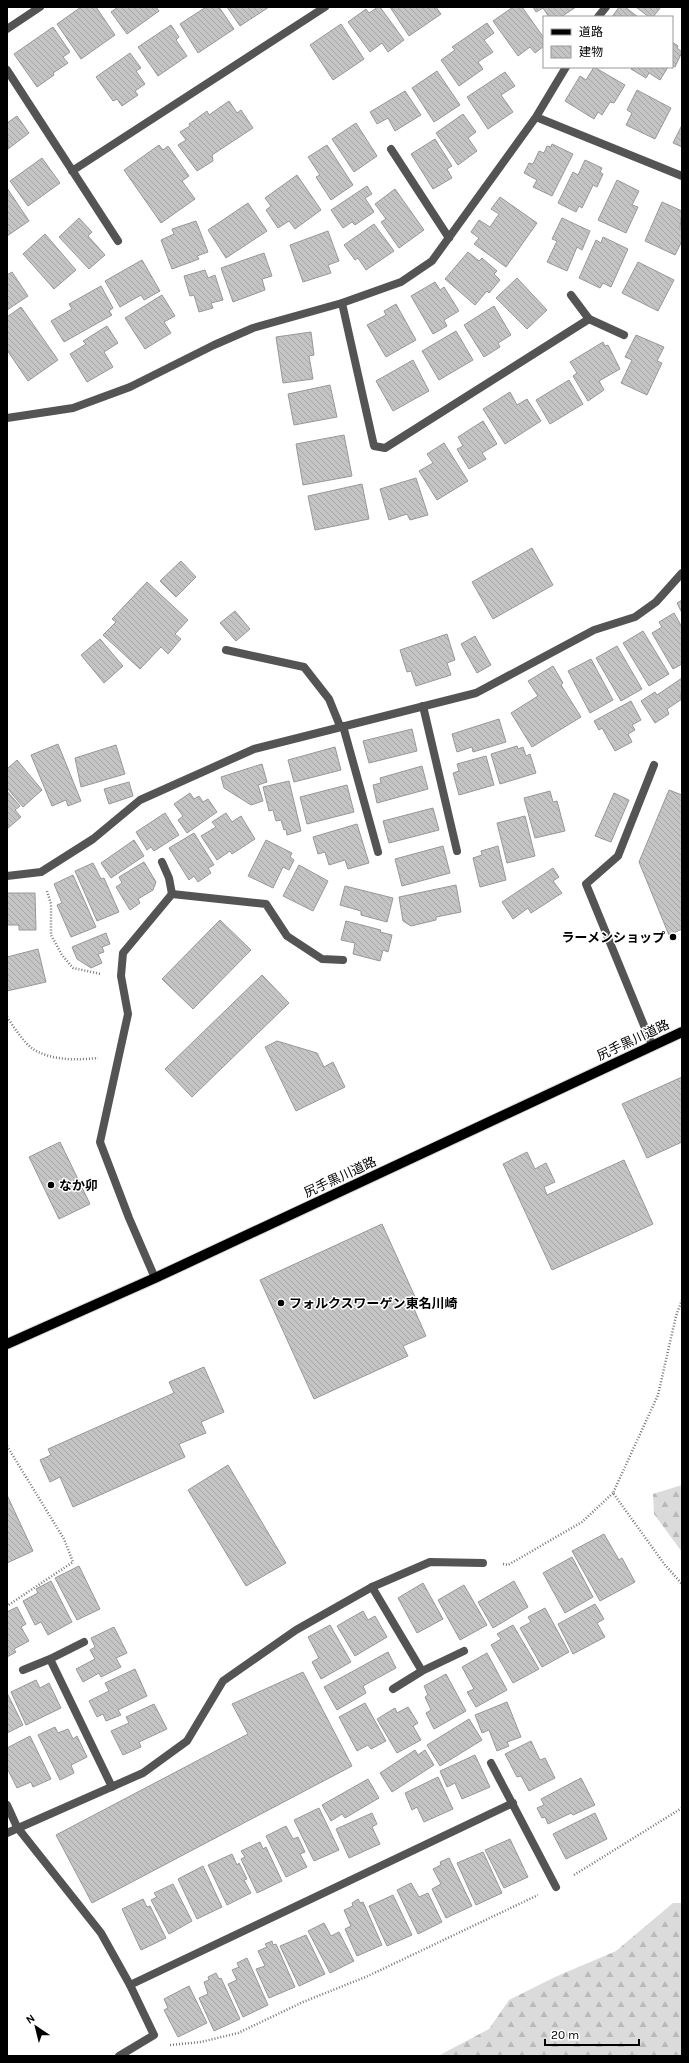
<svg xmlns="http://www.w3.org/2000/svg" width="689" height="2063" font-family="Karla,'Noto Sans JP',sans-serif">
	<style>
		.forest { fill: url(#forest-firs) }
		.building { fill: url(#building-back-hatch); stroke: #989898 }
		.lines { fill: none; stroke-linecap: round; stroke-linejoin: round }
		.primary-casing { stroke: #dbdbdb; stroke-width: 12 }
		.path { stroke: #767676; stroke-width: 2.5; stroke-dasharray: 1 2; stroke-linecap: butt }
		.service { stroke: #545454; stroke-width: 8 }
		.minor { stroke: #545454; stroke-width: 8 }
		.primary { stroke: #000; stroke-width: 10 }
		.poi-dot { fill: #000; stroke: #fff; stroke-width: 1.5 }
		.labels { text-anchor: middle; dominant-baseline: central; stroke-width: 3; stroke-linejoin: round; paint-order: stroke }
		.poi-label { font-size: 13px; font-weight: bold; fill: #000; stroke: #fff; text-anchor: start }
		.street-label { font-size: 13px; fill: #000; stroke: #fff }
	</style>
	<defs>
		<pattern id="forest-firs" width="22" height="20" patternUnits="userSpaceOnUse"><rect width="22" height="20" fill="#dbdbdb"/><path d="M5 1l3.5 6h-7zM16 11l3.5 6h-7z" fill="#bababa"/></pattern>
		<pattern id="building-back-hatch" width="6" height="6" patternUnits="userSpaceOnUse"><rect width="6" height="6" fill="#c4c4c4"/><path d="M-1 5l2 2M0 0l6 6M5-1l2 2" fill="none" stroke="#a7a7a7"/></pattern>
	</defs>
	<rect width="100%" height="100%" fill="#fff"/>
	<path class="forest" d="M 682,1485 L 682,1552 L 654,1514 L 653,1494 Z
		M 673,1903 L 682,1903 L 682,2056 L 438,2056 L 489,2029 L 509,2000 L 555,1977 L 616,1951 Z"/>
	<path class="building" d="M 81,7 L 96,7 L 115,35 L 81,59 L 57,24 Z
		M 118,7 L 156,7 L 159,11 L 127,34 L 111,12 Z
		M 206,7 L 219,7 L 234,29 L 198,53 L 180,24 Z
		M 227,7 L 269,7 L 240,26 Z
		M 378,7 L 380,7 L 404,40 L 388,52 L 382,43 L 370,52 L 348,22 L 366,9 L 369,13 Z
		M 390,7 L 436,7 L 441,14 L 409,36 Z
		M 513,7 L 522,7 L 544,38 L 544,46 L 535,53 L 530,47 L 518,56 L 493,21 Z
		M 533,7 L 576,7 L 561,17 L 549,17 L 543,8 L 536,12 Z
		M 619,7 L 625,7 L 638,17 L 612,17 Z
		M 636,7 L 661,7 L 653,17 L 649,17 Z
		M 487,23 L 494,33 L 484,40 L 493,52 L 478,62 L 483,69 L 459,86 L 441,60 L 455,50 L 452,47 Z
		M 341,24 L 364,59 L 333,80 L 310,45 Z
		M 171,25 L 179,37 L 176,40 L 187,56 L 158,76 L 138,47 Z
		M 53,27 L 70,52 L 63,57 L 68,63 L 53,73 L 54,75 L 37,87 L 14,54 Z
		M 672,42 L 678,46 L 677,48 L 682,52 L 675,67 L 672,65 Z
		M 130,53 L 141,68 L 136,71 L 145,84 L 135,91 L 138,95 L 122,106 L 117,99 L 113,101 L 96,77 Z
		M 594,67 L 625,85 L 614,103 L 610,102 L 602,115 L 598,112 L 594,119 L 565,101 L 580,76 L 586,80 Z
		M 632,67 L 668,67 L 660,80 L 649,73 L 646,78 L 631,69 Z
		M 437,71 L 460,105 L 434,122 L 412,88 Z
		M 505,72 L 515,86 L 501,95 L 513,112 L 488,129 L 467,97 Z
		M 637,90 L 671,108 L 655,139 L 626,125 L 632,113 L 627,110 Z
		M 405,91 L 421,115 L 395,131 L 388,118 L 377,124 L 370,112 Z
		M 229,101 L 237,113 L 241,110 L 253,128 L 212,155 L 213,161 L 197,171 L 178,145 L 186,140 L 180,132 L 190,126 L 189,124 L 207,111 L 209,115 Z
		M 463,114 L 476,132 L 468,138 L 477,151 L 458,165 L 436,133 Z
		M 17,116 L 29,133 L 8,149 L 7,123 Z
		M 356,123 L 377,156 L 354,172 L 332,139 Z
		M 682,125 L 682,147 L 673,143 Z
		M 435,139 L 452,166 L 447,169 L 452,178 L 433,189 L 411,154 Z
		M 552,144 L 573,154 L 552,196 L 533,187 L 537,180 L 524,173 L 529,163 L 533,164 L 539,151 L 544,153 L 547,146 L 551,147 Z
		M 159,145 L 163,150 L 168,146 L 189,176 L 182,181 L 195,199 L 161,223 L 124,170 Z
		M 327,145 L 353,185 L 331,200 L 316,177 L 320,175 L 308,157 Z
		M 42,158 L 60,183 L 28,206 L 10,181 Z
		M 585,160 L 602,168 L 600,172 L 603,174 L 597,187 L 593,185 L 582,208 L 579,206 L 576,212 L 558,203 L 573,172 L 578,175 Z
		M 297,175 L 321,210 L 295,229 L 289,221 L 278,228 L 266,210 L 271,206 L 265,198 Z
		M 617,180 L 639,191 L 632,205 L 638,207 L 626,233 L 598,220 Z
		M 367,186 L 372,194 L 365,198 L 374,212 L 355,225 L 352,222 L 343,228 L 331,210 Z
		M 7,188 L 29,221 L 7,236 Z
		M 395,189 L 424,230 L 399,248 L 381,222 L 386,219 L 375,204 Z
		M 500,197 L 537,223 L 506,267 L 474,244 L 479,238 L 471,232 L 479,220 L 490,227 L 499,214 L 491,209 Z
		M 662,202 L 682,211 L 680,228 L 682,229 L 682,241 L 675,255 L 645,241 Z
		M 248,203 L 267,231 L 226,258 L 208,230 Z
		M 79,218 L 92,232 L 88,236 L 105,255 L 89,269 L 59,237 Z
		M 562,218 L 590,231 L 582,250 L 577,247 L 567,271 L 547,262 L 557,241 L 552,239 Z
		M 196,221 L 208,252 L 197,256 L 199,259 L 172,269 L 161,240 L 174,234 L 172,229 Z
		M 374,224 L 394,251 L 366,270 L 358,258 L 355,260 L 344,245 Z
		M 328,231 L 339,261 L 328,265 L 331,273 L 303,282 L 290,245 Z
		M 45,234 L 76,270 L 54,289 L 23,254 Z
		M 603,237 L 628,249 L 611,287 L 603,283 L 600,288 L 579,278 L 596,240 L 601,243 Z
		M 468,252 L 479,261 L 482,258 L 497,271 L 494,274 L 500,280 L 489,293 L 487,291 L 475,305 L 445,279 Z
		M 264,253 L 272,276 L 262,279 L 265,290 L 233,302 L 221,268 Z
		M 142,260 L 160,291 L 144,300 L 141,295 L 120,307 L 105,281 Z
		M 638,262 L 674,280 L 658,311 L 622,293 Z
		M 205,270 L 208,278 L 215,275 L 223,300 L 211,303 L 213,308 L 199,312 L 194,295 L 190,296 L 184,276 Z
		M 12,272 L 28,296 L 7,310 L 7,275 Z
		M 517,278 L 547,310 L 527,329 L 496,298 Z
		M 435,282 L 440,290 L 444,287 L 459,311 L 444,320 L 447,326 L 433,334 L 411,296 Z
		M 101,286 L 113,308 L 109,311 L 112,315 L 64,342 L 51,321 L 72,309 L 69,304 Z
		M 162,295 L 175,316 L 164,322 L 171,333 L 145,349 L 125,318 Z
		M 396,304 L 416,340 L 386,357 L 367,325 L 386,315 L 384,311 Z
		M 494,306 L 511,335 L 498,343 L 500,347 L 484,357 L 464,325 Z
		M 21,307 L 58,360 L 28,381 L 7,350 L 7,317 Z
		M 107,326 L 118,343 L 104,352 L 113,367 L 87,382 L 70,354 L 86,344 L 83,341 Z
		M 456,331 L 473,360 L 439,380 L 422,351 Z
		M 311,332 L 314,355 L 309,356 L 313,379 L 283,383 L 276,337 Z
		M 636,335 L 664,347 L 657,361 L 662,363 L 647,395 L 621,383 L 632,360 L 625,357 Z
		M 603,342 L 605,346 L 608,345 L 620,369 L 599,381 L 604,390 L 588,401 L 573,376 L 577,373 L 570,362 Z
		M 413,360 L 429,391 L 393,411 L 376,381 Z
		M 569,380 L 583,404 L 550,424 L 536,400 Z
		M 330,385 L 337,417 L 294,425 L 288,394 Z
		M 510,392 L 517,405 L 527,399 L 541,421 L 505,444 L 483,409 Z
		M 483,421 L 497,444 L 482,453 L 486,459 L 469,469 L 457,449 L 463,446 L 458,437 Z
		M 344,435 L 352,476 L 303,485 L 296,444 Z
		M 444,443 L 468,481 L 437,500 L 419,471 L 433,463 L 427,454 Z
		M 416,478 L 428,515 L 410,520 L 407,514 L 389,520 L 380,489 Z
		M 362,484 L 369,519 L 315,530 L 308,496 Z
		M 532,548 L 553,585 L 493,619 L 472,582 Z
		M 181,561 L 196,577 L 176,597 L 160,581 Z
		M 147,582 L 188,620 L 175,634 L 181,639 L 168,654 L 161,647 L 140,669 L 103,635 L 116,622 L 112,619 Z
		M 682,600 L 682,613 L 677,603 Z
		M 235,611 L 250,629 L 236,641 L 220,623 Z
		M 674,613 L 682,627 L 682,664 L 673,669 L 652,633 L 662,627 L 659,622 Z
		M 643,631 L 669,674 L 649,686 L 623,643 Z
		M 447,634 L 455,660 L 447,663 L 451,675 L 416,686 L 411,671 L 407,672 L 400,650 Z
		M 475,636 L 491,665 L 477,673 L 461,644 Z
		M 100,639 L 123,666 L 104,683 L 81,655 Z
		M 617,646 L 642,689 L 621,701 L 596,658 Z
		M 591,659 L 613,700 L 590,713 L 568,671 Z
		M 553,666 L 563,683 L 561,685 L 581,717 L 532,747 L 511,713 L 538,696 L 528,681 Z
		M 682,678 L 682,694 L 680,695 L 682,699 L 667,709 L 669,714 L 655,723 L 641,701 L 655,692 L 657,695 Z
		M 631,701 L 641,720 L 632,725 L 635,730 L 628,734 L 632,742 L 615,751 L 602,728 L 599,730 L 594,721 Z
		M 499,719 L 506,742 L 473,752 L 472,747 L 457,752 L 452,734 Z
		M 412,729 L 417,751 L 369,763 L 363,741 Z
		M 58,744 L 81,801 L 68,806 L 66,800 L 52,806 L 31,755 Z
		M 116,745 L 125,774 L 81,787 L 75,758 Z
		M 517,746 L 518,749 L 523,747 L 526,756 L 530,754 L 536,773 L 500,784 L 491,754 Z
		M 335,747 L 341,770 L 294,782 L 288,760 Z
		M 486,756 L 494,785 L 459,795 L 453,773 L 459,771 L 457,764 Z
		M 17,760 L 42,790 L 23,807 L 7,788 L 7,769 Z
		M 262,764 L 267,782 L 258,785 L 263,801 L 251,805 L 224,788 L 221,777 Z
		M 422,766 L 428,789 L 377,803 L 373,785 L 381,783 L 380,778 Z
		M 289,781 L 301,831 L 287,835 L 286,829 L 284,830 L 281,820 L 276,821 L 273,810 L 269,811 L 263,787 Z
		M 129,782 L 133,796 L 109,804 L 104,789 Z
		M 347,785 L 354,812 L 307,824 L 300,797 Z
		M 669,790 L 682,795 L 682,929 L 669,935 L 639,862 Z
		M 7,791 L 20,806 L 15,810 L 21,817 L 7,829 Z
		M 550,791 L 553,802 L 557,801 L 565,831 L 535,838 L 524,798 Z
		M 190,793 L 194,799 L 199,796 L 203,802 L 208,799 L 217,812 L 187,833 L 178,820 L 183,816 L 174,804 Z
		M 614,793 L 629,800 L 611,842 L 595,836 Z
		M 433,808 L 439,830 L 389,843 L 383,821 Z
		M 165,813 L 179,835 L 154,851 L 151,847 L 147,850 L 136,832 Z
		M 226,813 L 232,822 L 241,816 L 255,839 L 232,854 L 230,851 L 217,860 L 201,836 L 216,827 L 212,822 Z
		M 525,816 L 535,856 L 507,863 L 497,823 Z
		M 357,824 L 369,863 L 348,869 L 345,860 L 329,865 L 325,852 L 318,854 L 313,837 Z
		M 194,833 L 214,865 L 208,868 L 211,873 L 198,882 L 194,876 L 189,880 L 169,848 Z
		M 134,840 L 144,856 L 111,878 L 101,863 Z
		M 266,840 L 292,853 L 290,857 L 294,860 L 289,870 L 283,867 L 273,888 L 248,876 Z
		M 443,846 L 450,873 L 402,886 L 395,859 Z
		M 498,846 L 506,880 L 480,887 L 473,858 L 482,855 L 481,851 Z
		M 144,862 L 156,882 L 153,890 L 138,899 L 140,903 L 130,910 L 116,887 L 122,883 L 119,877 Z
		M 93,863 L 101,879 L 104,878 L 119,912 L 97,921 L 75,871 Z
		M 299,865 L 328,881 L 313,911 L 283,896 Z
		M 553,868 L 559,877 L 553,881 L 562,893 L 531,913 L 528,908 L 513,919 L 502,902 Z
		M 73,875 L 96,927 L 71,937 L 57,905 L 62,903 L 54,884 Z
		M 456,885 L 461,912 L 436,917 L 436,920 L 411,926 L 403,921 L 399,897 Z
		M 345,886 L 393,898 L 387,922 L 361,915 L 361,911 L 340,905 Z
		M 7,893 L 35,893 L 36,930 L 19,930 L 19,925 L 7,925 Z
		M 220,920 L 251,950 L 193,1009 L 162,979 Z
		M 346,921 L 381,930 L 380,932 L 392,935 L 388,952 L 383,950 L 380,961 L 353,954 L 355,943 L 341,940 Z
		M 106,933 L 110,944 L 102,947 L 104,952 L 98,954 L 102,963 L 91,968 L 77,959 L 72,947 Z
		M 38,949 L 46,982 L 7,991 L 7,957 Z
		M 262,975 L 289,1003 L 192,1097 L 165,1069 Z
		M 277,1041 L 317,1053 L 324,1067 L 333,1062 L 345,1087 L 296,1111 L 265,1047 Z
		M 682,1077 L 682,1142 L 647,1158 L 622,1104 Z
		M 60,1142 L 90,1204 L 59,1219 L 29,1157 Z
		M 527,1152 L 535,1169 L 546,1163 L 555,1182 L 544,1187 L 547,1195 L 624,1160 L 653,1224 L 552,1270 L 503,1164 Z
		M 382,1224 L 416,1299 L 411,1302 L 426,1336 L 403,1346 L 408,1356 L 314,1399 L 260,1280 Z
		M 204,1367 L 224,1412 L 201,1422 L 206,1433 L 179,1444 L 185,1457 L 73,1507 L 60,1477 L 50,1482 L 40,1460 L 51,1455 L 48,1449 L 174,1393 L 169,1382 Z
		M 228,1465 L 286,1563 L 246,1586 L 188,1490 Z
		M 7,1495 L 33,1551 L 7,1563 Z
		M 604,1534 L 619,1560 L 622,1558 L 635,1582 L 600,1601 L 572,1551 Z
		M 572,1557 L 593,1597 L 565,1613 L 543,1573 Z
		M 79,1566 L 100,1609 L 77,1620 L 55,1578 Z
		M 51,1581 L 72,1622 L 48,1635 L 41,1622 L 35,1625 L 23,1601 L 38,1593 L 36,1589 Z
		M 514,1581 L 528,1607 L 493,1628 L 478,1602 Z
		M 423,1583 L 443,1619 L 417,1633 L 398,1598 Z
		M 464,1585 L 487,1625 L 460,1640 L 438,1600 Z
		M 595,1604 L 604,1619 L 597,1623 L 605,1637 L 573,1654 L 558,1624 Z
		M 17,1607 L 26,1624 L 21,1627 L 29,1641 L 14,1649 L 16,1652 L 7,1657 L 7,1612 Z
		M 545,1608 L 569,1652 L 542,1667 L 520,1628 L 531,1622 L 528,1617 Z
		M 363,1611 L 368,1620 L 375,1616 L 387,1637 L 355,1656 L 337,1626 Z
		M 330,1625 L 351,1662 L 321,1679 L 312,1662 L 319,1658 L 308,1637 Z
		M 513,1625 L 539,1669 L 513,1683 L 491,1645 L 501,1639 L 497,1634 Z
		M 114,1627 L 127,1653 L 116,1658 L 121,1667 L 101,1677 L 99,1673 L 83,1682 L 76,1669 L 95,1659 L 90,1650 L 95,1647 L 91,1638 Z
		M 388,1652 L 396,1668 L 363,1686 L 366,1693 L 337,1710 L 324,1687 Z
		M 487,1653 L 507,1690 L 476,1707 L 467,1692 L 474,1689 L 462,1667 Z
		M 135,1669 L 147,1696 L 118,1710 L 121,1715 L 106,1721 L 103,1714 L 97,1717 L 89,1701 L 109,1691 L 105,1683 Z
		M 303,1672 L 352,1766 L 92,1903 L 56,1835 L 248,1734 L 232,1704 Z
		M 446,1674 L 466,1711 L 434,1729 L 426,1713 L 431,1710 L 425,1697 L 428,1695 L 424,1686 Z
		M 36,1680 L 40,1688 L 49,1683 L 61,1708 L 26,1725 L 11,1692 Z
		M 7,1693 L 23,1725 L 7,1733 Z
		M 507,1702 L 521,1737 L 507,1742 L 509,1746 L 497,1751 L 489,1730 L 482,1733 L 475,1715 Z
		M 365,1703 L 386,1741 L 371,1749 L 368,1745 L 357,1751 L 339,1717 Z
		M 154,1704 L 167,1729 L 139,1742 L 141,1747 L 123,1755 L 111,1731 L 129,1723 L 126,1717 Z
		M 408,1707 L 418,1723 L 413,1726 L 421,1740 L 397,1753 L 377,1719 L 395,1708 L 397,1713 Z
		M 469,1719 L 482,1740 L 440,1766 L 427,1745 Z
		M 55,1727 L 58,1733 L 68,1729 L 73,1739 L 77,1736 L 87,1757 L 71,1765 L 74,1773 L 60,1780 L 38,1735 Z
		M 30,1736 L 51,1779 L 33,1787 L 31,1782 L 17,1788 L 7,1768 L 7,1748 Z
		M 531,1741 L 540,1760 L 545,1758 L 555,1778 L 529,1791 L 521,1776 L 517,1777 L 505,1754 Z
		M 415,1750 L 418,1755 L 425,1750 L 434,1765 L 392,1792 L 380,1773 Z
		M 475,1755 L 490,1787 L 462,1799 L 455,1783 L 447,1787 L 440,1771 Z
		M 438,1777 L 453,1809 L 424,1822 L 417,1807 L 412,1810 L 405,1793 Z
		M 581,1778 L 595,1805 L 573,1815 L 571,1813 L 548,1824 L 545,1817 L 542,1818 L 537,1808 L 544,1805 L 541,1799 Z
		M 368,1779 L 379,1798 L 345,1818 L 342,1814 L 331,1821 L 322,1805 Z
		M 319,1808 L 339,1850 L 314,1861 L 294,1820 Z
		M 372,1813 L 377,1824 L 372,1827 L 380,1844 L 349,1858 L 336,1829 Z
		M 595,1813 L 607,1839 L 566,1859 L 553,1834 Z
		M 286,1826 L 293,1839 L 298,1837 L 305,1852 L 300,1854 L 307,1867 L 286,1877 L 266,1836 Z
		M 510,1839 L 528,1877 L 504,1888 L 485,1850 Z
		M 260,1842 L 263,1849 L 266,1847 L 282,1881 L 257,1893 L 241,1859 L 245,1857 L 241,1851 Z
		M 483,1852 L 502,1893 L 476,1905 L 457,1863 Z
		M 232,1854 L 237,1865 L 239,1863 L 247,1879 L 244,1880 L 251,1893 L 227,1905 L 208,1865 Z
		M 449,1858 L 472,1906 L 446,1918 L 432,1889 L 441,1884 L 433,1869 L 441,1865 L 440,1862 Z
		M 203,1866 L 222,1907 L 197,1919 L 178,1879 Z
		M 411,1883 L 419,1897 L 428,1893 L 442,1922 L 418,1934 L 397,1890 Z
		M 173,1884 L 192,1921 L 169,1934 L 151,1900 L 157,1897 L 154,1893 Z
		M 393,1895 L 412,1935 L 387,1946 L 369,1906 Z
		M 143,1899 L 147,1907 L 150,1906 L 166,1938 L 141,1950 L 122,1909 Z
		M 358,1899 L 360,1903 L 363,1902 L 382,1945 L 357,1956 L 345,1929 L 351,1926 L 344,1910 L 353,1906 L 352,1903 Z
		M 324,1923 L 331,1936 L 339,1932 L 354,1961 L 330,1973 L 308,1931 Z
		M 306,1935 L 325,1974 L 299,1986 L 280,1946 Z
		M 272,1941 L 273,1945 L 276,1944 L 295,1987 L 269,1998 L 256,1969 L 265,1966 L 258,1951 L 267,1947 L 265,1944 Z
		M 247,1958 L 268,2005 L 243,2017 L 228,1984 L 237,1980 L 232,1970 L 239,1967 L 237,1963 Z
		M 216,1973 L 219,1979 L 221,1978 L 240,2019 L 214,2031 L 199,1998 L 208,1994 L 204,1982 L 209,1980 L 208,1977 Z
		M 189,1986 L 207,2023 L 178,2037 L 164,2010 L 168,2008 L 164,1999 Z"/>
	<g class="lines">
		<defs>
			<path id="primary" d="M 7,1344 L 155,1278 L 682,1032"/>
		</defs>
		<use href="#primary" class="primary-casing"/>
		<path class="path" d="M 47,891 L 51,904 L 51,935 L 62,955 L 73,968 L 101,974
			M 7,1017 C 14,1027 23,1042 33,1049 C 52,1061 77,1060 98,1058
			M 682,1300 L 676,1316 L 658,1395 L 613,1493 L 665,1565 L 682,1584
			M 7,1446 L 64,1539 L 73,1562 L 7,1606
			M 503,1564 L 508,1565 L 582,1522 L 613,1493
			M 574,1875 L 682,1808
			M 170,2045 L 201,2042 L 238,2033 L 303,2002 L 368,1976 L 538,1895"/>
		<path class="service" d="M 391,149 L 449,238
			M 571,295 L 589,319 L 624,335
			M 226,650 L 304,667 L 329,699 L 340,726
			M 423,706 L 457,851
			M 343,726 L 378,852
			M 162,862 L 169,878 L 172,894
			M 652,1045 L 586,884 L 618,856 L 654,765
			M 372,1587 L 422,1671
			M 50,1659 L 112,1787
			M 23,1670 L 50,1659 L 84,1642
			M 393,1689 L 422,1671 L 464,1651
			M 7,1805 L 17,1827 L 101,1933 L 130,1985"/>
		<path class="minor" d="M 598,17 L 606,7
			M 7,29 L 40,7
			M 7,70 L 118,241
			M 536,117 L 682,176
			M 72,171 L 325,7
			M 342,303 L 374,446 L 385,448 L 589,319
			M 7,418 L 73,408 L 130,387 L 214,345 L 253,328 L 342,303 L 401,282 L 432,261 L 536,117 L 566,67
			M 7,876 L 41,872 L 93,839 L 140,800 L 254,749 L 476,693 L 594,630 L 635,617 L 656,602 L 682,573
			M 155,1278 L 129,1218 L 100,1142 L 128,1014 L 121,976 L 123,953 L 172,894 L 266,904 L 287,936 L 322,959 L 343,960
			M 491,1763 L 556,1887
			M 7,1833 L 143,1773 L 187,1741 L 223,1681 L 296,1630 L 372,1587 L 430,1562 L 483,1563
			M 119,2056 L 154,2035 L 130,1985 L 513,1803"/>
		<use href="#primary" class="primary"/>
	</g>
	<g class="poi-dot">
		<circle cx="673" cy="937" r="4"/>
		<circle cx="51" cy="1185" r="4"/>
		<circle cx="281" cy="1303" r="4"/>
	</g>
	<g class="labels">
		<g class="poi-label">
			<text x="665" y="937" text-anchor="end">ラーメンショップ</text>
			<text x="59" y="1185">なか卯</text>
			<text x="289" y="1303">フォルクスワーゲン東名川崎</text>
		</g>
		<g class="street-label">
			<text transform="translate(633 1040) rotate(-25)">尻手黒川道路</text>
			<text transform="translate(340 1177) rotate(-25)">尻手黒川道路</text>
		</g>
	</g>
	<rect width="689" height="2063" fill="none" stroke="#000000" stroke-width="16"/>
	<rect x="543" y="16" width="130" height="52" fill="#ffffff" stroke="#999999"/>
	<rect x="551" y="29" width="20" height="6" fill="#000000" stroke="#999999"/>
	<text x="579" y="36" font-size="12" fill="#000000">道路</text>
	<rect x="551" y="46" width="20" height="12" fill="url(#building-back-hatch)" stroke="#999999"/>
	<text x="579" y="56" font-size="12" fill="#000000">建物</text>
	<g transform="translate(36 2027) rotate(325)" stroke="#ffffff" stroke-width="3" paint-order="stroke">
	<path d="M0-3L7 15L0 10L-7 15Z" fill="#000000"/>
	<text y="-6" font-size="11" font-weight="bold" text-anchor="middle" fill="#000000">N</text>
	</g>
	<path d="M545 2039v6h94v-6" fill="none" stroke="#000000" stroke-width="2"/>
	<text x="551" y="2039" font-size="12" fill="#000000" stroke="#ffffff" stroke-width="3" paint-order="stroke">20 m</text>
</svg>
